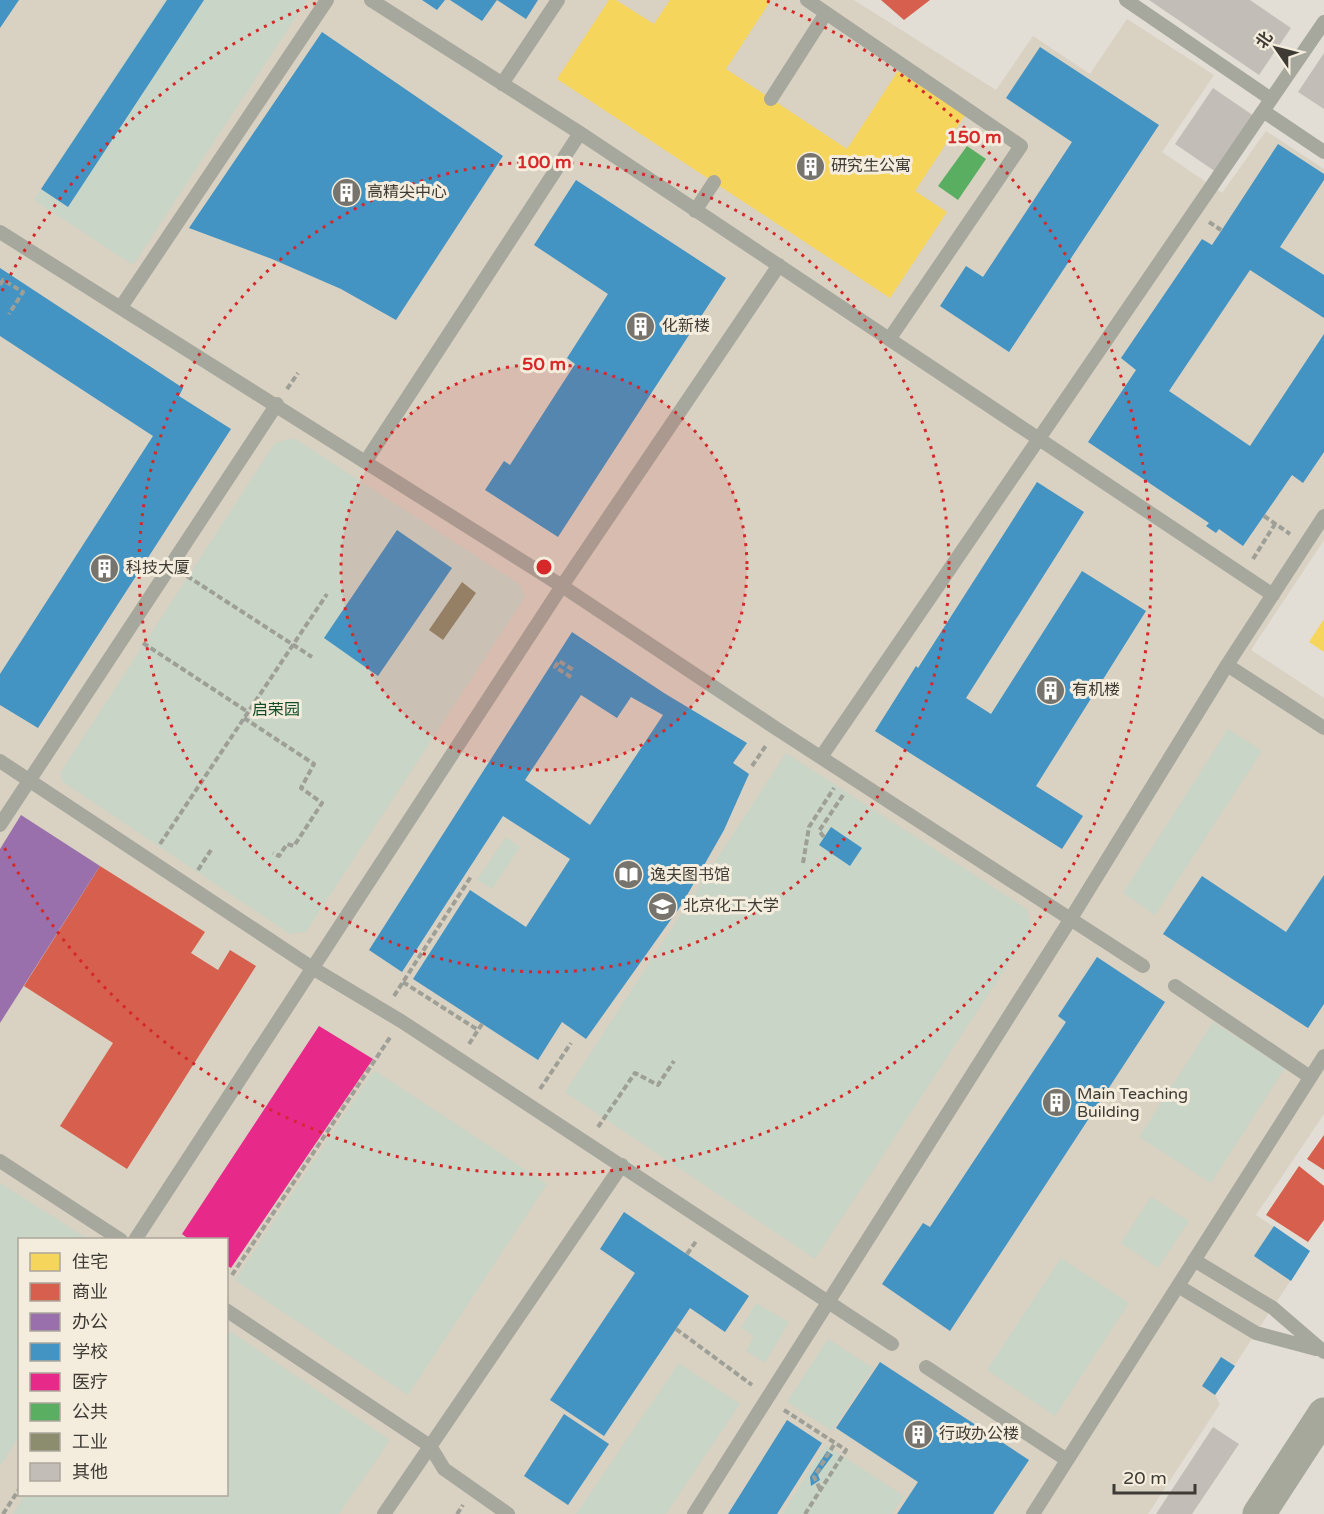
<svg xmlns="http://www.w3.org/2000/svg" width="1324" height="1514" font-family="'Varela Round','Noto Sans SC',sans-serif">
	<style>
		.built { fill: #d9d1c2; fill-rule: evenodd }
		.green { fill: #c9d5c6 }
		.homes { fill: #f6d55c }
		.shops { fill: #d6604d }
		.offices { fill: #9970ab }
		.schools { fill: #4393c3; fill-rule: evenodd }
		.health { fill: #e7298a }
		.public { fill: #5aae61 }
		.industry { fill: #8c8c6e }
		.building { fill: #c2beb7 }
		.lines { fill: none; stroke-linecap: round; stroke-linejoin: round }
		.path { stroke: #9e9f96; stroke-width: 4; stroke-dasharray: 6 3; stroke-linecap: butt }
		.lane { stroke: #a6a89e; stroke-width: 14 }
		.secondary { stroke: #a6a89c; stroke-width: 33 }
		.ring { fill: none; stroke: #d62828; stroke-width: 3; stroke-dasharray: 3 6 }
		.labels { text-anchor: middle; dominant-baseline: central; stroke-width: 6; stroke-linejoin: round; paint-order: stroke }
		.poi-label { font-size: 16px; fill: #3e3b35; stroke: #f4eddd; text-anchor: start }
		.park-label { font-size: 16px; fill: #124c27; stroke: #f4eddd }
		.centre { fill: #d62828; stroke: #f4eddd; stroke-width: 3 }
		.ring-label { font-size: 18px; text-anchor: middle; font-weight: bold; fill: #d62828; stroke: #f4eddd; stroke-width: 6; stroke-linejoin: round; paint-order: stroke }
	</style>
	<rect width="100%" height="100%" fill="#e2ded5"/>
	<path class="built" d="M 0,0 L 854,0 L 996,90 L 1033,36 L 1090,74 L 1127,19 L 1214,75 L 1162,152 L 1222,193 L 1266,131 L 1324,169 L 1324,540 L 1251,650 L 1324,698 L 1324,1114 L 1256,1215 L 1310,1251 L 1215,1395 L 1220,1404 L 1148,1514 L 0,1514 ZM 20,1240 L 226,1240 L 226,1494 L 20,1494 Z"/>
	<path class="green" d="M 165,0 L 307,0 L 133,265 L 34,200 Z
		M 294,438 L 521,585 L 525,597 L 306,932 L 290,934 L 63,782 L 60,773 L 275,443 Z
		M 1228,729 L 1262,751 L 1155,915 L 1123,893 Z
		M 786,753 L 1027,909 L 1031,929 L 815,1259 L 565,1092 Z
		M 506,837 L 520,847 L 492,889 L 477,880 Z
		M 1213,1022 L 1285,1068 L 1211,1183 L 1139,1137 Z
		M 374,1070 L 547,1184 L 408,1395 L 235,1280 Z
		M 0,1183 L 88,1239 L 20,1240 L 19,1437 L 0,1466 Z
		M 1151,1197 L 1189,1221 L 1158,1268 L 1121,1243 Z
		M 1061,1258 L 1129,1303 L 1055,1416 L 987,1370 Z
		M 756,1303 L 789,1322 L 765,1363 L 746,1351 L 754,1336 L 741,1328 Z
		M 227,1329 L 390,1440 L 339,1514 L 13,1514 L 25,1495 L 226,1494 Z
		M 828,1339 L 873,1368 L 832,1431 L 787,1402 Z
		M 679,1363 L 740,1404 L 666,1514 L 576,1514 Z
		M 826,1445 L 904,1496 L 892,1514 L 782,1514 Z"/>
	<path class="homes" d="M 609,0 L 616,0 L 654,24 L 670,0 L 771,0 L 726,69 L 847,149 L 898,71 L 965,115 L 915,191 L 947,212 L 890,298 L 557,79 Z
		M 1324,619 L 1324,652 L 1309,642 Z"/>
	<path class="shops" d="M 881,0 L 930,0 L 904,20 Z
		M 100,866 L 205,932 L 191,953 L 218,970 L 230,950 L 256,966 L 127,1169 L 60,1126 L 113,1043 L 24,986 Z
		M 1324,1135 L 1324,1170 L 1307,1159 Z
		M 1299,1166 L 1324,1186 L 1324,1220 L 1308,1242 L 1266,1215 Z"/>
	<path class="offices" d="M 21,815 L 100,866 L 0,1023 L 0,849 Z"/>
	<path class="schools" d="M 0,0 L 19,0 L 0,28 Z
		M 167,0 L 204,0 L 68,207 L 41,189 Z
		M 422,0 L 445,0 L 437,10 Z
		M 450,0 L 497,0 L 482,21 Z
		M 497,0 L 538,0 L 526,19 Z
		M 322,32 L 503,156 L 396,320 L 341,289 L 272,259 L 189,228 Z
		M 1040,47 L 1159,125 L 1009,352 L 940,306 L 966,266 L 983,277 L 1072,142 L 1006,98 Z
		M 1278,144 L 1324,174 L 1324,180 L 1280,247 L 1324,275 L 1324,318 L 1250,270 L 1169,391 L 1250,446 L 1324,334 L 1324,452 L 1303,483 L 1292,475 L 1243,546 L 1219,529 L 1216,533 L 1206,526 L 1209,523 L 1088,442 L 1136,370 L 1121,358 L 1202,239 L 1212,245 Z
		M 576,180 L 726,278 L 558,537 L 485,490 L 504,461 L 510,465 L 575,364 L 567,358 L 608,294 L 534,245 Z
		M 0,268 L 183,388 L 179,396 L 231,429 L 38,728 L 0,705 L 0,674 L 153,436 L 0,336 Z
		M 1037,482 L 1084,512 L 966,698 L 991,714 L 1082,571 L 1146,611 L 1036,786 L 1083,816 L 1062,849 L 875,731 L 916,666 L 918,668 Z
		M 397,530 L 452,568 L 378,676 L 324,638 Z
		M 572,632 L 664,693 L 747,743 L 733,763 L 749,774 L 724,830 L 682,904 L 586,1039 L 562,1022 L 538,1060 L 413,979 L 470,890 L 526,927 L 570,859 L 503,816 L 402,972 L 369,950 ZM 581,695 L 617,718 L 631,697 L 663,715 L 590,825 L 525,780 Z
		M 831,827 L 862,848 L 850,866 L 819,845 Z
		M 1324,875 L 1324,1004 L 1308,1028 L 1163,934 L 1202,876 L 1286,932 Z
		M 1097,957 L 1165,1002 L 950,1331 L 882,1284 L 923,1223 L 930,1227 L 1066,1022 L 1058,1016 Z
		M 624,1212 L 749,1296 L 725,1332 L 690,1308 L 604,1436 L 550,1400 L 635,1273 L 600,1249 Z
		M 1274,1226 L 1310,1251 L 1291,1281 L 1254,1256 Z
		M 1221,1357 L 1235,1366 L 1215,1395 L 1202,1386 Z
		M 880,1362 L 1029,1460 L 993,1514 L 897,1514 L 918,1482 L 836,1428 Z
		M 564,1414 L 609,1444 L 568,1505 L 524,1476 Z
		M 787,1420 L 822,1443 L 777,1514 L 728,1514 Z
		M 827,1451 L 833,1455 L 818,1475 L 820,1480 L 811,1486 L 810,1477 Z"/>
	<path class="health" d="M 319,1026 L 373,1059 L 231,1268 L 226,1265 L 226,1240 L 190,1240 L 182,1234 Z"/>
	<path class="public" d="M 967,146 L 986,159 L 958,200 L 938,186 Z"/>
	<path class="industry" d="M 462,582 L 476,593 L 443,640 L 429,630 Z"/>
	<path class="building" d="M 1149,0 L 1250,0 L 1291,28 L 1259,75 Z
		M 1324,53 L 1324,109 L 1298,92 Z
		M 1213,88 L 1254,116 L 1216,172 L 1175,144 Z
		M 1213,1427 L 1239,1444 L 1192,1514 L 1156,1514 Z"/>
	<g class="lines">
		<path class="path" d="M 1209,222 L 1221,230
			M 0,285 L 3,280 L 23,292 L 9,314
			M 287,389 L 298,373
			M 1264,516 L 1290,534
			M 1253,559 L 1275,524
			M 187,576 L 312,657
			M 143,643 L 248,712
			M 571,677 L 555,667 L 559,661 L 575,671
			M 244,718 L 314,764 L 301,788 L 322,803 L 294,846 L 287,844 L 279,856 L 273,853
			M 752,766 L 767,744
			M 824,837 L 819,831 L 843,795
			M 160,844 L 327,594
			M 803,863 L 809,827 L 834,788
			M 198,870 L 211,850
			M 403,982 L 478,1030
			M 394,996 L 472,875
			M 469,1044 L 482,1024
			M 540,1089 L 571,1043
			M 598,1127 L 635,1073 L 658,1085 L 674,1061
			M 687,1254 L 697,1240
			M 232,1275 L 391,1036
			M 676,1329 L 752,1385
			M 784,1410 L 846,1450 L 805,1514
			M 820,1489 L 814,1477 L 835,1443
			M 3,1514 L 20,1488
			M 457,1514 L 463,1505"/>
		<path class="lane" d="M 371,0 L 580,133 L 1273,595
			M 807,0 L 1021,146 L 890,338
			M 1126,0 L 1271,99
			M 502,84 L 558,0
			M 771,99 L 826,13
			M 1263,111 L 1324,152
			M 695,211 L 714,182
			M 0,232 L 562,586 L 777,729 L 1143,966
			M 121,307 L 327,0
			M 366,461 L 580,133
			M 1227,665 L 1324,728
			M 821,757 L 1324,22
			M 0,761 L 314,969 L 401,1021 L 892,1344
			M 0,825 L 277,404
			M 1175,986 L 1310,1077
			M 0,1161 L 121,1240
			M 135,1240 L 562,586 L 779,265
			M 1194,1260 L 1273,1308 L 1324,1352
			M 1178,1286 L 1256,1333 L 1316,1349
			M 226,1310 L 430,1446 L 444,1469 L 508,1514
			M 926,1367 L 1067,1460
			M 384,1514 L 622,1165
			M 694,1514 L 1070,920 L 1227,665 L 1324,516
			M 1033,1514 L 1324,1056"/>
		<path class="secondary" d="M 1259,1514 L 1324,1414"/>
	</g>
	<circle cx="544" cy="567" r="203" fill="#d62828" fill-opacity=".12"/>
	<g class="ring">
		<circle cx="544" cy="567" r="203"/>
		<circle cx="544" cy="567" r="405"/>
		<path d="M2 291A608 608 0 0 1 321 1M767 1A608 608 0 1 1 2 843"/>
	</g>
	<defs>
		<symbol id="building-disc" viewBox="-11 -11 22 22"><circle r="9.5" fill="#77746d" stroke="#f4eddd"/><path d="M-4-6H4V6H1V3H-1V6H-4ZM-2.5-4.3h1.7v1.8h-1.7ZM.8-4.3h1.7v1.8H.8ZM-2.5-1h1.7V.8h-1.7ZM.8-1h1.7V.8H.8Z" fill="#fff"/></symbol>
		<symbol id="library-disc" viewBox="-11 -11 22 22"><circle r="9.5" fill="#77746d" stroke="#f4eddd"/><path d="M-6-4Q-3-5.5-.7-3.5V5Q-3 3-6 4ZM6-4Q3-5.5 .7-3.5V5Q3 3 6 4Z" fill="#fff"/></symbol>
		<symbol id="university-disc" viewBox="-11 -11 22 22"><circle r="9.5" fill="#77746d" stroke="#f4eddd"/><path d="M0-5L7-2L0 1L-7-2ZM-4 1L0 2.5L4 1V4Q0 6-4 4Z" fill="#fff"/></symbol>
	</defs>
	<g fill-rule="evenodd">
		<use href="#building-disc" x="794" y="150" width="33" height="33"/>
		<use href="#building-disc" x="330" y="176" width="33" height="33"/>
		<use href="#building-disc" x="624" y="310" width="33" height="33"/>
		<use href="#building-disc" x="88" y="552" width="33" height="33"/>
		<use href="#building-disc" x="1034" y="674" width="33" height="33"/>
		<use href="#library-disc" x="612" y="858" width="33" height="33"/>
		<use href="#university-disc" x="646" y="890" width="33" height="33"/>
		<use href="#building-disc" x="1040" y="1086" width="33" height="33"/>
		<use href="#building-disc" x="902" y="1418" width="33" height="33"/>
	</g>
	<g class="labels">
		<g class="poi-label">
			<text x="831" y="166">研究生公寓</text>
			<text x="367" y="192">高精尖中心</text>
			<text x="662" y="326">化新楼</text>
			<text x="126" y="568">科技大厦</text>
			<text x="1072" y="690">有机楼</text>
			<text x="650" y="875">逸夫图书馆</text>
			<text x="683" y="906">北京化工大学</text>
			<text x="1077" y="1094">Main Teaching<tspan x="1077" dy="18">Building</tspan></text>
			<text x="939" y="1434">行政办公楼</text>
		</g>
		<g class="park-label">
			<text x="276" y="710">启荣园</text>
		</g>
	</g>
	<circle cx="544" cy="567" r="9" class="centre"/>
	<g class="ring-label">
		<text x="974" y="143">150 m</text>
		<text x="544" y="168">100 m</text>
		<text x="544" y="370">50 m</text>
	</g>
	<rect x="18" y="1238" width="210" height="258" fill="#f4eddd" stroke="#aba69a" stroke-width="1.5"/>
	<rect x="30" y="1253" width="30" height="18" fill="#f6d55c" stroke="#aba69a" stroke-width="1.5"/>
	<text x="72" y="1268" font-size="18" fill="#3e3b35">住宅</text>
	<rect x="30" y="1283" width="30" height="18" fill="#d6604d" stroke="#aba69a" stroke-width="1.5"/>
	<text x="72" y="1298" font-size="18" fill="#3e3b35">商业</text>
	<rect x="30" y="1313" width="30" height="18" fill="#9970ab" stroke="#aba69a" stroke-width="1.5"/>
	<text x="72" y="1328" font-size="18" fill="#3e3b35">办公</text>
	<rect x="30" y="1343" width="30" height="18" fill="#4393c3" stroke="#aba69a" stroke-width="1.5"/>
	<text x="72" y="1358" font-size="18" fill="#3e3b35">学校</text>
	<rect x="30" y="1373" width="30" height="18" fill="#e7298a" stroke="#aba69a" stroke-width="1.5"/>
	<text x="72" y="1388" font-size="18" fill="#3e3b35">医疗</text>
	<rect x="30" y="1403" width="30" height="18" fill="#5aae61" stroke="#aba69a" stroke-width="1.5"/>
	<text x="72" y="1418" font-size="18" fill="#3e3b35">公共</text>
	<rect x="30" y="1433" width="30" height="18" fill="#8c8c6e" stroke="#aba69a" stroke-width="1.5"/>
	<text x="72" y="1448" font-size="18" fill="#3e3b35">工业</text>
	<rect x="30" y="1463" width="30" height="18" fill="#c2beb7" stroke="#aba69a" stroke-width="1.5"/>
	<text x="72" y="1478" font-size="18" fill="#3e3b35">其他</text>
	<g transform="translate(1276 48) rotate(305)" stroke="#f4eddd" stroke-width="4.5" paint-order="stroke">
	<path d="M0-4.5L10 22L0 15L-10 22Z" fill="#3e3b35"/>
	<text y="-9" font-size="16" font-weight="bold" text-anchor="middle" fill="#3e3b35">北</text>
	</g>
	<path d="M1114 1484v9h81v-9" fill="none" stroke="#3e3b35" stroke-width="3"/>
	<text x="1123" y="1484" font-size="18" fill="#3e3b35" stroke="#f4eddd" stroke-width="4.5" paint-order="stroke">20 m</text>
</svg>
